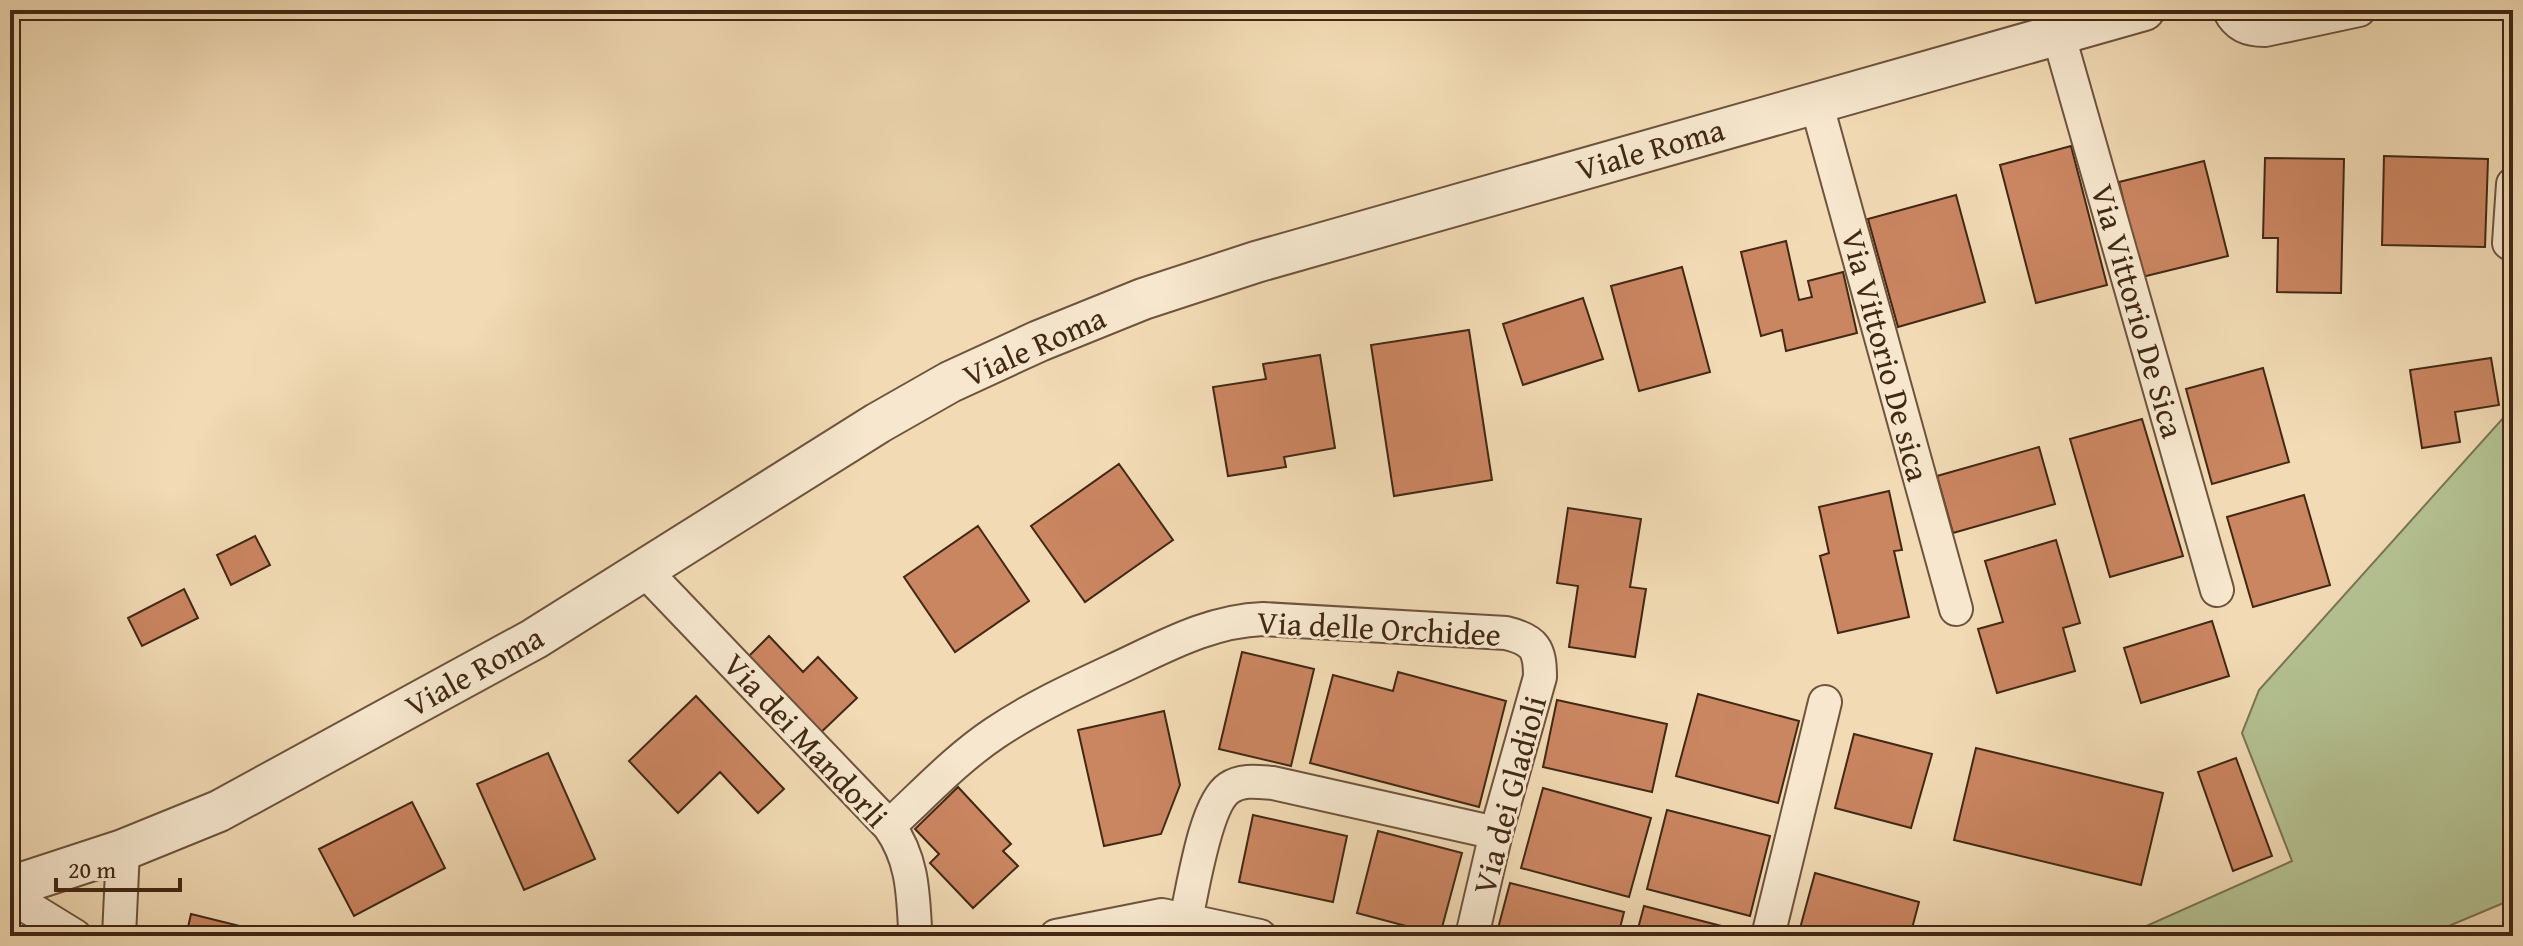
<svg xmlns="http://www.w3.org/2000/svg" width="2523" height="946" font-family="'Gentium Book Plus',serif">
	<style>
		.green { fill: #b4c192; stroke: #7b7454; stroke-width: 2 }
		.building { fill: #ca8561; stroke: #422815; stroke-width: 2 }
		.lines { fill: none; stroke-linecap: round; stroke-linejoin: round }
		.minor-casing { stroke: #6e543d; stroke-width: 36 }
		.tertiary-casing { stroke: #6e543d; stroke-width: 44 }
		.minor { stroke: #f6e7ce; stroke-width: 32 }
		.tertiary { stroke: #f6e7ce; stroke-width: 40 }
		.labels { text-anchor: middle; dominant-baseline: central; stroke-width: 6; stroke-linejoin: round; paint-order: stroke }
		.street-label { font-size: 32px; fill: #422815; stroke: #f6e7ce }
	</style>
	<rect width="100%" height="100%" fill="#f1dab4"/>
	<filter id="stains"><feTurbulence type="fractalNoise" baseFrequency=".0025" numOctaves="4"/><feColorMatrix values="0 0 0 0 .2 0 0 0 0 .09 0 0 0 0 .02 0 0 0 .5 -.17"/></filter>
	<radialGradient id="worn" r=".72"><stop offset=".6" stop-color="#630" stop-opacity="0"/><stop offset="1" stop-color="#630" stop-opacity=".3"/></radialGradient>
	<path class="green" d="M 2513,407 L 2513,899 L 2425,936 L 2147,936 L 2144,927 L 2292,861 L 2242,733 L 2259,690 Z"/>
	<path class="building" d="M 2071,146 L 2107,285 L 2036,303 L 2000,165 Z
		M 2384,156 L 2488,159 L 2485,247 L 2382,245 Z
		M 2265,158 L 2344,159 L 2341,293 L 2277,292 L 2278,238 L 2263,238 Z
		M 2204,161 L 2228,256 L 2142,277 L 2119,182 Z
		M 1956,195 L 1985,302 L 1898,327 L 1868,219 Z
		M 1786,241 L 1799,300 L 1812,297 L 1808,281 L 1843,272 L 1857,333 L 1786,351 L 1782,330 L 1761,336 L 1741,252 Z
		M 1682,267 L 1710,372 L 1639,391 L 1611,286 Z
		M 1583,298 L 1603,359 L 1523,385 L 1503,324 Z
		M 1469,330 L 1492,480 L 1394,496 L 1371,345 Z
		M 1320,355 L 1335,448 L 1284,457 L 1286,467 L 1228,476 L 1213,387 L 1266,379 L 1263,364 Z
		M 2491,358 L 2499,405 L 2455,412 L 2460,442 L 2422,448 L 2410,370 Z
		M 2263,368 L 2289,462 L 2212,484 L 2186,389 Z
		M 2142,419 L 2183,556 L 2110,577 L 2070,439 Z
		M 2039,447 L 2055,504 L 1953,533 L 1937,476 Z
		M 1119,464 L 1173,540 L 1085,602 L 1031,526 Z
		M 1889,491 L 1902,550 L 1894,551 L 1909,617 L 1838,633 L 1820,556 L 1829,553 L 1819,507 Z
		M 2304,495 L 2330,585 L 2253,607 L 2227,517 Z
		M 1568,508 L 1641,519 L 1630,587 L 1646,589 L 1635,657 L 1569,647 L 1578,586 L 1557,583 Z
		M 978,526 L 1029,601 L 955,652 L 904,577 Z
		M 255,536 L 270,565 L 231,585 L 217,555 Z
		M 2056,540 L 2080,623 L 2063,628 L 2075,671 L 1997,693 L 1978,629 L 2003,622 L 1985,561 Z
		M 184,589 L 198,618 L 142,646 L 128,618 Z
		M 2212,621 L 2229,676 L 2141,703 L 2124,648 Z
		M 769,636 L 803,672 L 818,657 L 857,698 L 815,738 L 743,662 Z
		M 1242,652 L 1314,669 L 1291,766 L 1219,749 Z
		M 1398,672 L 1506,701 L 1479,807 L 1310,763 L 1333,675 L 1393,691 Z
		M 1698,694 L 1799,721 L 1778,803 L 1676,776 Z
		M 696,696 L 784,789 L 758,813 L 720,772 L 678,813 L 629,761 Z
		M 1557,700 L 1667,724 L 1652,792 L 1543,767 Z
		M 1164,711 L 1180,785 L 1161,834 L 1104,846 L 1078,730 Z
		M 1854,734 L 1932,754 L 1911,828 L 1835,808 Z
		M 1976,748 L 2163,793 L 2141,885 L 1954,840 Z
		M 548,753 L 595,859 L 524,890 L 477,784 Z
		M 2236,758 L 2272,856 L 2233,871 L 2198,772 Z
		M 958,787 L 1011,844 L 1003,851 L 1018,866 L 973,908 L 930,863 L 939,854 L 915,829 Z
		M 1543,788 L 1651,818 L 1629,897 L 1521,868 Z
		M 412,802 L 445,868 L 354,916 L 319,849 Z
		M 1667,810 L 1770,836 L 1750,916 L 1647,889 Z
		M 1253,815 L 1347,836 L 1333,902 L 1239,882 Z
		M 1378,831 L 1462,853 L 1440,935 L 1357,913 Z
		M 1815,873 L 1919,902 L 1910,936 L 1813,936 L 1799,932 Z
		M 1510,883 L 1624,912 L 1618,936 L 1496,936 Z
		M 1644,906 L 1737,930 L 1735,936 L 1636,936 Z
		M 191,914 L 280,936 L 186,936 Z"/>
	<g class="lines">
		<defs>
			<path id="minor" d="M 2229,10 C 2237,26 2248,30 2265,30 L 2359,10
				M 2058,33 L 2217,590
				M 1816,102 L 1956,609
				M 2509,243 L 2513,184
				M 644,570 L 889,826 C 912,858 913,891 915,928 L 911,936
				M 889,826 C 923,795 956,759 995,733 C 1032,708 1073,689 1114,670 C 1162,648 1208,621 1263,619 L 1506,633 C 1535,640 1540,649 1540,677 L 1496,833 L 1472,936
				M 10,896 L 75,936
				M 1186,919 C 1193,889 1205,804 1229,788 C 1242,779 1259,782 1273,783 L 1496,833
				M 119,936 L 123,850
				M 1056,936 L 1162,915 L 1260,936
				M 1768,936 L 1825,702"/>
			<path id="tertiary" d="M 10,887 L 123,850 L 219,811 L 534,639 L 878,423 L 950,382 L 1039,341 L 1143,299 L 1256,262 L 2144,10"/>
		</defs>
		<use href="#minor" class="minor-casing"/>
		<use href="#tertiary" class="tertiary-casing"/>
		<use href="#minor" class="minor"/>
		<use href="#tertiary" class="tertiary"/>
	</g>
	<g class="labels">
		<g class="street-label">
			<text transform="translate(1650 149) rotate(-16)">Viale Roma</text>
			<text transform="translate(2138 311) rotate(74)">Via Vittorio De Sica</text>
			<text transform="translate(1034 346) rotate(-24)">Viale Roma</text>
			<text transform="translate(1886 355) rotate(75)">Via Vittorio De sica</text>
			<text transform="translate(1379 628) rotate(3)">Via delle Orchidee</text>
			<text transform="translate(474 671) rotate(-29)">Viale Roma</text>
			<text transform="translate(806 740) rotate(47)">Via dei Mandorli</text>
			<text transform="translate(1509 795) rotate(-75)">Via dei Gladioli</text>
		</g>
	</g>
	<rect width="2523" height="946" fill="none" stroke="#f1dab4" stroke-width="40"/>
	<rect x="12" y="12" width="2499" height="922" fill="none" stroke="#422815" stroke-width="4"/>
	<rect x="20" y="20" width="2483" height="906" fill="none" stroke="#422815" stroke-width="2"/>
	<path d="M56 878v12h124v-12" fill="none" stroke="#422815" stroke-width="4"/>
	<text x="68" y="878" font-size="24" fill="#422815" stroke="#f6e7ce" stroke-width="6" paint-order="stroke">20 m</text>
	<rect width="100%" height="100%" filter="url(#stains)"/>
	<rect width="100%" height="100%" fill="url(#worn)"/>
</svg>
